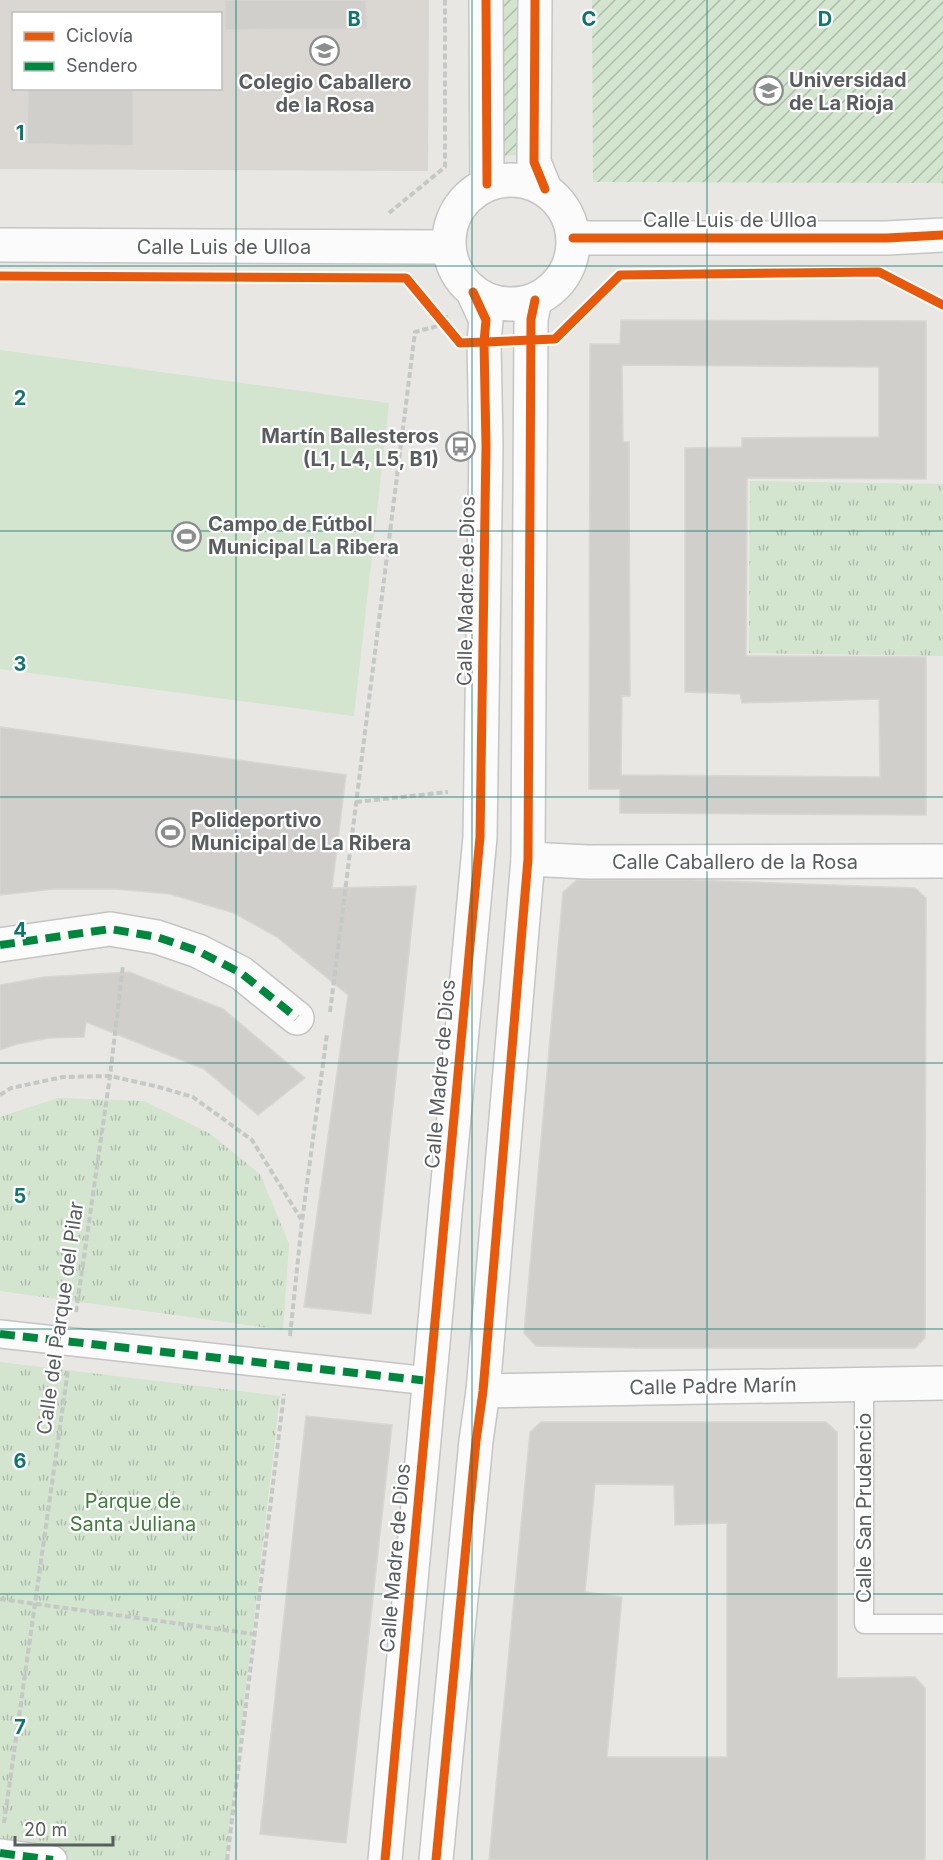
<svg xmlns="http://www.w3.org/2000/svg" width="943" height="1860" font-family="Inter,sans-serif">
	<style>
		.education { fill: #dad7d3; fill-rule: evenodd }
		.park { fill: url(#park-tufts) }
		.garden { fill: url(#garden-furrows) }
		.pitch { fill: #d3e4cf }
		.building { fill: #d0cfcc; stroke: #d8d6d2; stroke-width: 1.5; fill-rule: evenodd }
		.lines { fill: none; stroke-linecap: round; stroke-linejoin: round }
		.service-casing { stroke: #c4c4c4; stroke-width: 21 }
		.pedestrian-casing { stroke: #c4c4c4; stroke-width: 30 }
		.minor-casing { stroke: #c4c4c4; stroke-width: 36 }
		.secondary-casing { stroke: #c5c5c5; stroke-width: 36 }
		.path { stroke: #c5c9c6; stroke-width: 4; stroke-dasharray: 6 3; stroke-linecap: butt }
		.service { stroke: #fcfbfb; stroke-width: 18 }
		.pedestrian { stroke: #fcfbfb; stroke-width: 27 }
		.minor { stroke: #fcfbfb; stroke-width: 33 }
		.secondary { stroke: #fcfbfb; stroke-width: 33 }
		.quiet { stroke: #00873e; stroke-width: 8; stroke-dasharray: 15 8; stroke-linecap: butt }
		.cycleway-casing { stroke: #fff; stroke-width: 13 }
		.cycleway { stroke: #e8590c; stroke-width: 9 }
		.grid { fill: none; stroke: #0f766e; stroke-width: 1.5; stroke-opacity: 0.55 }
		.labels { text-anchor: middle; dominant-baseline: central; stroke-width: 4.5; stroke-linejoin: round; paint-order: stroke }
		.poi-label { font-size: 20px; font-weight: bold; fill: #595d60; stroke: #fff; text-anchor: start }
		.street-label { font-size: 20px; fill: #595d60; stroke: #fff }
		.park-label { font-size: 20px; fill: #3d7e3a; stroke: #fff }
		.grid-label { font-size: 20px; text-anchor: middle; font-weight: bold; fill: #0f766e; stroke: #fff; stroke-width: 4.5; stroke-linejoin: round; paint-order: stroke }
	</style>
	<defs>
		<pattern id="park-tufts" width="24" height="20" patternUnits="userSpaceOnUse" patternTransform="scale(1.5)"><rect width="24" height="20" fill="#d3e4cf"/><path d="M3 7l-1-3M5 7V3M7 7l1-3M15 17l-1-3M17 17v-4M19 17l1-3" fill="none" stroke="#aebcab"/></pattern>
		<pattern id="garden-furrows" width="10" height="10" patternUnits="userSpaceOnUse" patternTransform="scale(1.5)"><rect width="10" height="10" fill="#d3e4cf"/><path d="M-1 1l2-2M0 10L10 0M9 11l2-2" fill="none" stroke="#aebcab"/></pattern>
	</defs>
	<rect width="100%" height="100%" fill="#e8e7e3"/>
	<path class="education" d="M 0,0 L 429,0 L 428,171 L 0,169 ZM 14,14 L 220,14 L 220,88 L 14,88 Z"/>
	<path class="park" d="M 750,481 L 943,484 L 943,656 L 749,653 Z
		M 58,1098 L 144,1101 L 209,1133 L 260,1174 L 289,1244 L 283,1330 L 0,1291 L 0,1117 Z
		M 0,1362 L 280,1396 L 226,1860 L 0,1860 Z"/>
	<path class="garden" d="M 502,0 L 517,0 L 516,155 L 501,156 Z
		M 592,0 L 943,0 L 943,183 L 593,182 Z"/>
	<path class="pitch" d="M 0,350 L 389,403 L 354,716 L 0,669 Z"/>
	<path class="building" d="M 225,0 L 366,0 L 367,29 L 225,30 Z
		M 28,88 L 133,88 L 133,146 L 27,144 Z
		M 621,320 L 926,321 L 926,479 L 747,478 L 746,656 L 926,657 L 926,815 L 620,813 L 620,789 L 589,789 L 590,344 L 620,344 ZM 622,365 L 879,367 L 879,437 L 742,438 L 742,447 L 685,448 L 685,692 L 740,694 L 742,703 L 879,699 L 880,777 L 621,775 L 622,696 L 630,696 L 629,442 L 623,442 Z
		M 0,727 L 346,775 L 332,888 L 416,886 L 371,1314 L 304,1307 L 348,995 L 277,937 L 234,913 L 170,894 L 115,889 L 54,889 L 0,895 Z
		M 577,880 L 692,880 L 915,888 L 926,898 L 925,1338 L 915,1348 L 635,1348 L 536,1346 L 524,1333 L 563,892 Z
		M 129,972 L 223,1009 L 305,1078 L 258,1115 L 204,1069 L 86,1022 L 84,1037 L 49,1038 L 17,1044 L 0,1050 L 0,985 L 44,977 Z
		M 306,1416 L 392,1425 L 346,1843 L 260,1834 Z
		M 541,1422 L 826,1422 L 837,1432 L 837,1678 L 915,1677 L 925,1688 L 925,1860 L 489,1860 L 530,1432 ZM 595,1484 L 674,1485 L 675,1525 L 727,1523 L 727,1757 L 607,1757 L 622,1597 L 585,1592 Z"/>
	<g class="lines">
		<defs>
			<path id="service" d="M 864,1384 L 864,1624 L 943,1624"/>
			<path id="pedestrian" d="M 0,1334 L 429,1381
				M 0,1853 L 53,1860"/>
			<path id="minor" d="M 0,245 L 448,247
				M 528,859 L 588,862 L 943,861
				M 0,945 L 110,929 L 157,937 L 198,951 L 241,973 L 297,1018
				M 483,1391 L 943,1383"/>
			<path id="secondary" d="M 486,0 L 487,184
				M 535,0 L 534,162 L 545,189
				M449 242a62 62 0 1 1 124 0a62 62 0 1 1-124 0Z
				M 573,238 L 887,238 L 943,235
				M 385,1860 L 480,837 L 486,446 L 484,342 L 486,320 L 473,292
				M 436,1860 L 476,1441 L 483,1391 L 528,859 L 531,319 L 535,300"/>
		</defs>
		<use href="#service" class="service-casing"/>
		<use href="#pedestrian" class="pedestrian-casing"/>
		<use href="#minor" class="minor-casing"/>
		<use href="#secondary" class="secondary-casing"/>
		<path class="path" d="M 389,213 L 445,167 L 445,0
			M 356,802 L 448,792
			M 330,1012 L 415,332 L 445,324 L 446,315
			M 0,1095 L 11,1088 L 63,1077 L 110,1076 L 155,1086 L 193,1097 L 252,1140 L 301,1219
			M 76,1312 L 110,1076 L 123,965
			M 290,1336 L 302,1221 L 327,1034
			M 0,1599 L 254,1634
			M 4,1823 L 68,1370
			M 227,1860 L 284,1394"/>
		<use href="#service" class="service"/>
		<use href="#pedestrian" class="pedestrian"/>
		<use href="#minor" class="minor"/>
		<use href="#secondary" class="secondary"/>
		<path class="quiet" d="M 0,945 L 110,929 L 157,937 L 198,951 L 241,973 L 297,1018
			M 0,1334 L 429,1381
			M 0,1853 L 53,1860"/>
		<defs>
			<path id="cycleway" d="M 486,0 L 487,184
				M 535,0 L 534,162 L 545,189
				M 573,238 L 887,238 L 943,235
				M 0,276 L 406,278 L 460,343 L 555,339 L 620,275 L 879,272 L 943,305
				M 385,1860 L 480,837 L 486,446 L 484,342 L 486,320 L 473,292
				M 436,1860 L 476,1441 L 483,1391 L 528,859 L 531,319 L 535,300"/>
		</defs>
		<use href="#cycleway" class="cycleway-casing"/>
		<use href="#cycleway" class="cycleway"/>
	</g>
	<path class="grid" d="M 236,0 L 236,1860M 472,0 L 472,1860M 707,0 L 707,1860M 0,266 L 943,266M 0,531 L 943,531M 0,797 L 943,797M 0,1063 L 943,1063M 0,1329 L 943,1329M 0,1594 L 943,1594"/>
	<defs>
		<symbol id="school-ring" viewBox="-11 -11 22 22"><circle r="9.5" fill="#fff" stroke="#8b8d8e" stroke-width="1.5"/><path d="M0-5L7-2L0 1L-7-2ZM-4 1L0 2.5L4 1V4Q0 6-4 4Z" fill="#8b8d8e"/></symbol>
		<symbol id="university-ring" viewBox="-11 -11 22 22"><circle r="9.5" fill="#fff" stroke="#8b8d8e" stroke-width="1.5"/><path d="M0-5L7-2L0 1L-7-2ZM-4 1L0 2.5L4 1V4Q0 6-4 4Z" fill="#8b8d8e"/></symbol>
		<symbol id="bus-ring" viewBox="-11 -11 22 22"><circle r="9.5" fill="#fff" stroke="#8b8d8e" stroke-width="1.5"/><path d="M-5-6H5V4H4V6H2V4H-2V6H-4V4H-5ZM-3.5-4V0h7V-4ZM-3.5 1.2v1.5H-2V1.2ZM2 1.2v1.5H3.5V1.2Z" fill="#8b8d8e"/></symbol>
		<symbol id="stadium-ring" viewBox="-11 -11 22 22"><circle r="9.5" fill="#fff" stroke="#8b8d8e" stroke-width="1.5"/><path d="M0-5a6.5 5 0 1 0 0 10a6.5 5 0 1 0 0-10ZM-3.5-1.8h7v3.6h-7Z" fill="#8b8d8e"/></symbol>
	</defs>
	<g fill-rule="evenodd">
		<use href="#school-ring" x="308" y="34" width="33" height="33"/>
		<use href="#university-ring" x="752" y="74" width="33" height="33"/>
		<use href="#bus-ring" x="444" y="430" width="33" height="33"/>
		<use href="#stadium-ring" x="170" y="520" width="33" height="33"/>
		<use href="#stadium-ring" x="154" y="816" width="33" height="33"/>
	</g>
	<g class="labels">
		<g class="poi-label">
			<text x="789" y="80">Universidad<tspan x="789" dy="23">de La Rioja</tspan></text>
			<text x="325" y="82" text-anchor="middle">Colegio Caballero<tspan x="325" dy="23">de la Rosa</tspan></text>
			<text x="439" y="436" text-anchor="end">Martín Ballesteros<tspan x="439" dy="23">(L1, L4, L5, B1)</tspan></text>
			<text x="208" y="524">Campo de Fútbol<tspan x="208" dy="23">Municipal La Ribera</tspan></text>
			<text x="191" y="820">Polideportivo<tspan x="191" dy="23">Municipal de La Ribera</tspan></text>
		</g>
		<g class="street-label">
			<text x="730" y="220">Calle Luis de Ulloa</text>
			<text x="224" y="247">Calle Luis de Ulloa</text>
			<text transform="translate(466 591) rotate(-89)">Calle Madre de Dios</text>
			<text x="735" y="862">Calle Caballero de la Rosa</text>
			<text transform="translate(440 1074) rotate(-85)">Calle Madre de Dios</text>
			<text transform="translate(60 1318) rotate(-82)">Calle del Parque del Pilar</text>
			<text transform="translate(713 1386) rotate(-1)">Calle Padre Marín</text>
			<text transform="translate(864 1508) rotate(-90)">Calle San Prudencio</text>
			<text transform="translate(395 1558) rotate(-85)">Calle Madre de Dios</text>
		</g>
		<g class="park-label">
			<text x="133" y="1501">Parque de<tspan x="133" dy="23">Santa Juliana</tspan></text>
		</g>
	</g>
	<g class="grid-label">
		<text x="354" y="26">B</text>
		<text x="589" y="26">C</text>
		<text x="825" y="26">D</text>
		<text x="20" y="140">1</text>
		<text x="20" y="405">2</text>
		<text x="20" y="671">3</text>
		<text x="20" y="937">4</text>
		<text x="20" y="1203">5</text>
		<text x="20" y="1468">6</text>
		<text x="20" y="1734">7</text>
	</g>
	<rect x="12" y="12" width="210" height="78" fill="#ffffff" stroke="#bdbebf" stroke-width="1.5"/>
	<rect x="24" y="32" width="30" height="9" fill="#e8590c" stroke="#bdbebf" stroke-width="1.5"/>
	<text x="66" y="42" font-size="18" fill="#595d60">Ciclovía</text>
	<rect x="24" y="62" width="30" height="9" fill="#00873e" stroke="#bdbebf" stroke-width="1.5"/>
	<text x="66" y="72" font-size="18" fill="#595d60">Sendero</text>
	<path d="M15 1836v9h98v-9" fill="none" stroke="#595d60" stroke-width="3"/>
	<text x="24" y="1836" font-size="18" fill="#595d60" stroke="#ffffff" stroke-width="4.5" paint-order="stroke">20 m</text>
</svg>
